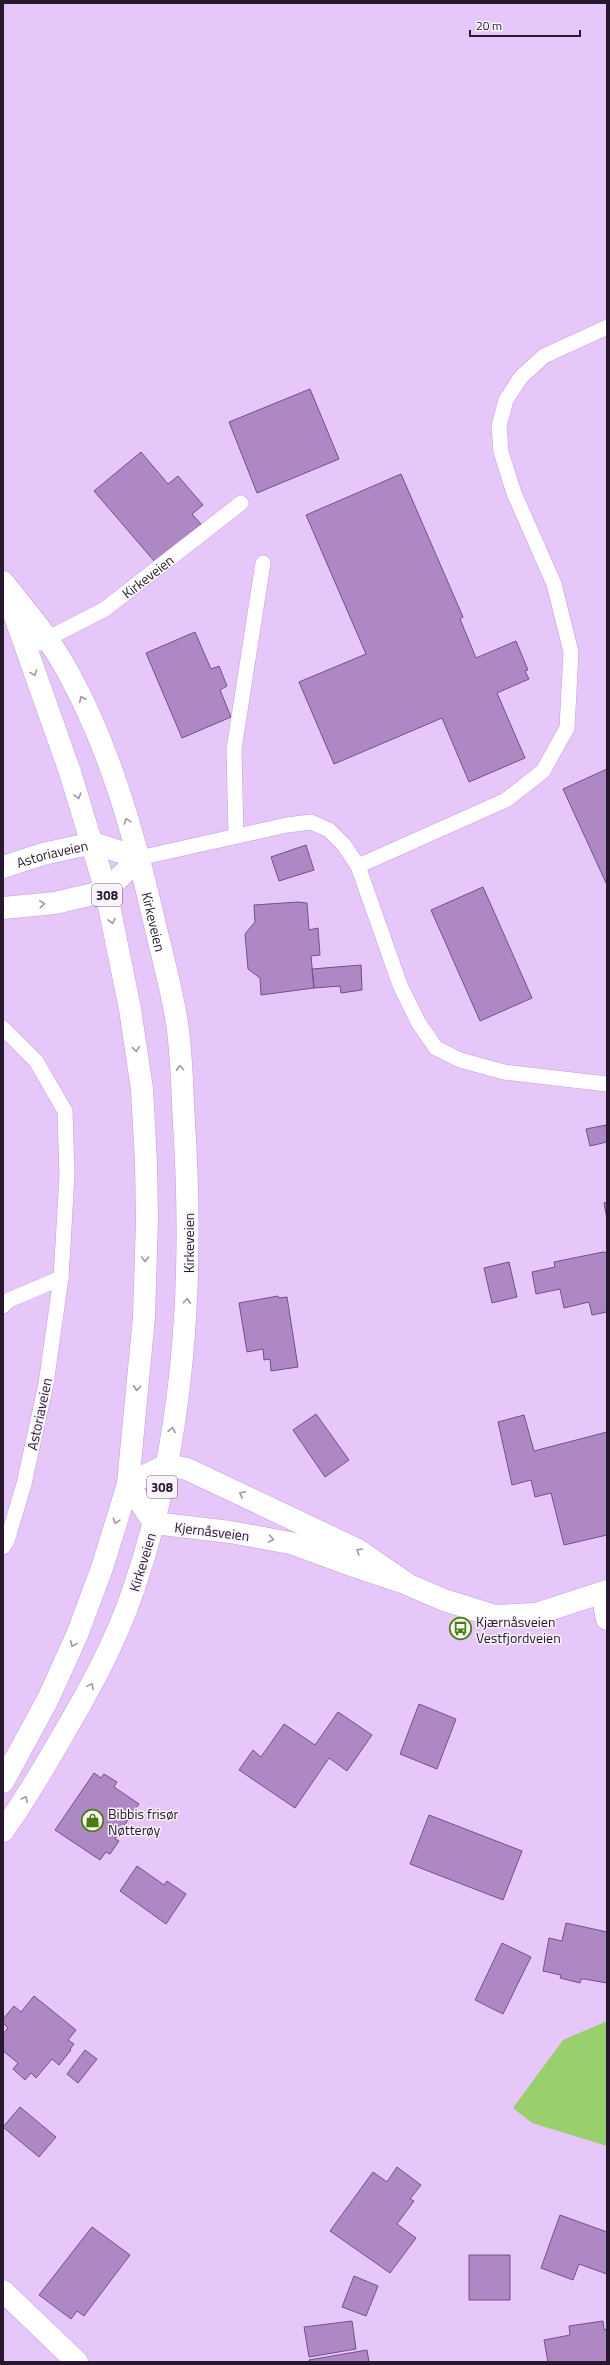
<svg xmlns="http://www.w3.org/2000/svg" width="610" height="2365" font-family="'Titillium Web',sans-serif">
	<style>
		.green { fill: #9acf6e }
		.building { fill: #ae88c5; stroke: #745089 }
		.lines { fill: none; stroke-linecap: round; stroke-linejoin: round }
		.service-casing { stroke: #c39ddb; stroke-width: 16 }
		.minor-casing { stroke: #c39ddb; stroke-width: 23 }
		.secondary-casing { stroke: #c39ddb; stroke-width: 23 }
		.primary-casing { stroke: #c39ddb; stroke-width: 23 }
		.service { stroke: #fff; stroke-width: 15 }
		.minor { stroke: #fff; stroke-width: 22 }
		.secondary { stroke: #fff; stroke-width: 22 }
		.primary { stroke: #fff; stroke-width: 22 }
		.oneway { stroke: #9e97a2 }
		.labels { text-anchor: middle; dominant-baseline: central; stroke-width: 3; stroke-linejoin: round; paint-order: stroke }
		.shield { fill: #f8f4fa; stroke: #665a6d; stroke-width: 1 }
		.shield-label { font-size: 13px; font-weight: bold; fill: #271830 }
		.street-label { font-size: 14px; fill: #271830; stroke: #f8f4fa }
		.poi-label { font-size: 14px; fill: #271830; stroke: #f8f4fa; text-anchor: start }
	</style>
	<rect width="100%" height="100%" fill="#e6c7fa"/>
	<path class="green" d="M 607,2021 L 607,2146 L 532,2123 L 513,2108 L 563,2040 Z"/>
	<path class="building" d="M 310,389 L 339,459 L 257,493 L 229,422 Z
		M 141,452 L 168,484 L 178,476 L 203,505 L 192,514 L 201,524 L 155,562 L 94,491 Z
		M 401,474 L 463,617 L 460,619 L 476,658 L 516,641 L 528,670 L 525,671 L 529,679 L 497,693 L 525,758 L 469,782 L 442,718 L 334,764 L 299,682 L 366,654 L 306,515 Z
		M 195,632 L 211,669 L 219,666 L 227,686 L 220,690 L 231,717 L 182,738 L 146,653 Z
		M 607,769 L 607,885 L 563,789 Z
		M 306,845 L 314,870 L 279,881 L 271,857 Z
		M 483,887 L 532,998 L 480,1021 L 431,910 Z
		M 298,902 L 307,903 L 309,930 L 318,928 L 320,955 L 311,956 L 314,988 L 261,995 L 260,978 L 248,969 L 245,934 L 255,922 L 254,905 Z
		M 361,965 L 362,990 L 341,993 L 340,986 L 314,988 L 312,969 Z
		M 606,1125 L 607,1142 L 590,1146 L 586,1129 Z
		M 607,1202 L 607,1219 L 604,1203 Z
		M 603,1252 L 607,1253 L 607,1312 L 592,1315 L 589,1302 L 564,1308 L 560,1289 L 536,1294 L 532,1272 L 555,1267 L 554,1262 Z
		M 509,1262 L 517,1297 L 492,1303 L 484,1268 Z
		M 278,1296 L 279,1298 L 287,1297 L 298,1367 L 271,1371 L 270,1359 L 264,1360 L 263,1349 L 247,1352 L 239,1303 Z
		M 316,1414 L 349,1460 L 325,1477 L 293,1430 Z
		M 524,1415 L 534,1451 L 607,1432 L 607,1535 L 564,1545 L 551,1493 L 535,1497 L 531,1480 L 512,1485 L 498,1422 Z
		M 419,1704 L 456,1719 L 437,1769 L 400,1754 Z
		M 338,1712 L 372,1735 L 347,1771 L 329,1758 L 295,1808 L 239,1770 L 253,1750 L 261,1757 L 284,1724 L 315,1745 Z
		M 94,1773 L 101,1778 L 104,1774 L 117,1782 L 114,1787 L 139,1804 L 115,1839 L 119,1841 L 110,1854 L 106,1852 L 100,1860 L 55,1830 Z
		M 429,1815 L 522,1851 L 503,1900 L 410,1864 Z
		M 137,1866 L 164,1885 L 167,1881 L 186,1894 L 166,1924 L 120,1891 Z
		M 566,1923 L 607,1932 L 607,1983 L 584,1979 L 581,1979 L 580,1983 L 560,1978 L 561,1975 L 543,1971 L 549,1938 L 562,1941 Z
		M 502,1943 L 531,1957 L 503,2014 L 475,2000 Z
		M 34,1996 L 76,2030 L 68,2040 L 74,2044 L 70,2049 L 71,2050 L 59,2065 L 52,2059 L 36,2078 L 31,2073 L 25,2080 L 13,2069 L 18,2063 L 3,2051 L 3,2034 L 8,2028 L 3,2023 L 3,2019 L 14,2006 L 21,2012 Z
		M 85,2050 L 97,2059 L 78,2083 L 67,2074 Z
		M 20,2107 L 56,2137 L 39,2157 L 3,2127 Z
		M 397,2167 L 421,2185 L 410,2199 L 414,2201 L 397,2224 L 416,2238 L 390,2273 L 330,2231 L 373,2172 L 387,2182 Z
		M 560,2215 L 607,2232 L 607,2274 L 579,2264 L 573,2280 L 541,2268 Z
		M 92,2227 L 130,2255 L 84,2316 L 77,2311 L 71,2319 L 39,2295 Z
		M 469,2255 L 510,2255 L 510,2300 L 469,2300 Z
		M 354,2276 L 378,2286 L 366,2316 L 342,2307 Z
		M 352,2321 L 356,2349 L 309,2357 L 304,2327 Z
		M 603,2321 L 604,2330 L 607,2329 L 607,2362 L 548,2362 L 544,2340 L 570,2335 L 569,2326 Z
		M 367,2350 L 369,2362 L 309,2362 L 309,2360 Z"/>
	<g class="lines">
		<defs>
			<g id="service">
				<path id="s1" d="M 39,643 L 105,609 L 241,503"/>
				<path d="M 236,836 L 234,749 L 263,563"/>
				<path d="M 139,858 L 287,825 L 311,822 L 329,830 L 344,845 L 358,866 L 400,985 L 418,1022 L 436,1048 L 460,1060 L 504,1072 L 607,1084"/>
				<path d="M 358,866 L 506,800 L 543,771 L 567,728 L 571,652 L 554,584 L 514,493 L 501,452 L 499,426 L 506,400 L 521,377 L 544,356 L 607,327"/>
				<path d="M 3,1028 L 36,1061 L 65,1111 L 67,1175 L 61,1278 L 46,1384 L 24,1484 L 7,1541 L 3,1547"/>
				<path d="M 3,1306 L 9,1300 L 61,1278"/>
			</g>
			<g id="minor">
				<path id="s2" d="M 3,867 L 43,854 L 93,843 L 139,858 L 106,891 L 55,903 L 3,908"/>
				<path d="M 602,1593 L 607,1619"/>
				<path d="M 3,2291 L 77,2362"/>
			</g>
			<path id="secondary" d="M 402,1582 L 351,1565 L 291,1543 L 230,1532 L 154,1523 L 128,1484 L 167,1465 L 187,1469 L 358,1550 L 409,1585 L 444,1600 L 495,1616 L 536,1614 L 607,1591"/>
			<g id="primary">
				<path id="s3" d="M 3,582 C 27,612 51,640 69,674 C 109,747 133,831 152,912 C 160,947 170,982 176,1017 C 182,1051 182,1088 184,1123 C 194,1280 185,1441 133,1591 C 115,1644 88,1692 60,1740 C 42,1771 24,1802 3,1831"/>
				<path d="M 3,1782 L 48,1699 L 77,1635 L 102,1568 L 128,1484 L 144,1317 L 147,1220 L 146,1163 L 142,1089 L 130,1009 L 106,891 L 70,772 L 7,594"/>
			</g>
		</defs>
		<use href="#service" class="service-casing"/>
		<use href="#minor" class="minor-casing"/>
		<use href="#secondary" class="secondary-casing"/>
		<use href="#primary" class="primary-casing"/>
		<use href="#service" class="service"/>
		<use href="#minor" class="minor"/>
		<use href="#secondary" class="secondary"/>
		<use href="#primary" class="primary"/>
	</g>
	<defs><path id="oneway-chevron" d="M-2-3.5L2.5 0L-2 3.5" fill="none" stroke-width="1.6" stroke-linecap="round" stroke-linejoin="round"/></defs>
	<g class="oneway">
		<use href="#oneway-chevron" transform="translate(34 673) rotate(70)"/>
		<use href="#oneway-chevron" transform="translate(82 699) rotate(-116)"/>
		<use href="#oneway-chevron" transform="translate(78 796) rotate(73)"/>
		<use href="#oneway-chevron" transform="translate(127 821) rotate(-108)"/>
		<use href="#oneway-chevron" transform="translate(42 904) rotate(-5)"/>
		<use href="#oneway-chevron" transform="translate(112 921) rotate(78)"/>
		<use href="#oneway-chevron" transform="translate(136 1049) rotate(82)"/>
		<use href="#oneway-chevron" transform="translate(180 1068) rotate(-95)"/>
		<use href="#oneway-chevron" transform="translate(145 1259) rotate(92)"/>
		<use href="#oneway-chevron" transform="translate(187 1301) rotate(-86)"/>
		<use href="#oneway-chevron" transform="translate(137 1388) rotate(95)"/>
		<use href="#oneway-chevron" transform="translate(172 1430) rotate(-81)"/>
		<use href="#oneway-chevron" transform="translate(242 1494) rotate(-155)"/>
		<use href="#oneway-chevron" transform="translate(116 1521) rotate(108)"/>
		<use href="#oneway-chevron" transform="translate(271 1539) rotate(10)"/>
		<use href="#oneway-chevron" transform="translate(359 1551) rotate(-149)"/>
		<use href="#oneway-chevron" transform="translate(73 1644) rotate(114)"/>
		<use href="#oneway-chevron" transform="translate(91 1686) rotate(-62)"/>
		<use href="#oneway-chevron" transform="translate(25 1799) rotate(-60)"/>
	</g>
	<defs>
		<symbol id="bus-ring" viewBox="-11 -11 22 22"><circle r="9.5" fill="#f8f4fa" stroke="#4c7e0f" stroke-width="1.5"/><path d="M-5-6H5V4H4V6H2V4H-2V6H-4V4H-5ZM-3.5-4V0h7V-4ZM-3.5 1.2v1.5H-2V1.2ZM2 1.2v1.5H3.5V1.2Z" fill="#4c7e0f"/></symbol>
		<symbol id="shop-ring" viewBox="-11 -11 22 22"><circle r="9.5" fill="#f8f4fa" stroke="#4c7e0f" stroke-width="1.5"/><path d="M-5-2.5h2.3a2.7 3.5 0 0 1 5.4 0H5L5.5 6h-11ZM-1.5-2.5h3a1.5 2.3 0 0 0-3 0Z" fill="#4c7e0f"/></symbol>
	</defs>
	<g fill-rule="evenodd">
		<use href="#bus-ring" x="448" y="1616" width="25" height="25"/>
		<use href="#shop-ring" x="80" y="1808" width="25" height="25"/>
	</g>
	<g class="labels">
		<g class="shield">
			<rect x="92" y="884" width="30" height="22" rx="3"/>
			<rect x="147" y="1476" width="30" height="22" rx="3"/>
		</g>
		<g class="shield-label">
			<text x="107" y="895">308</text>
			<text x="162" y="1487">308</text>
		</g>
		<g class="street-label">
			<text stroke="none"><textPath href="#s1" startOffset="128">Kirkeveien</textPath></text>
			<text stroke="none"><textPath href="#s2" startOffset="51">Astoriaveien</textPath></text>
			<text stroke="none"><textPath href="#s3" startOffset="376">Kirkeveien</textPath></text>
			<text transform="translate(188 1243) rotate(-90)">Kirkeveien</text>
			<text transform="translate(39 1414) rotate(-78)">Astoriaveien</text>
			<text transform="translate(212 1531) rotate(7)">Kjernåsveien</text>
			<text transform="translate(142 1562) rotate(-73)">Kirkeveien</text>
		</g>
		<g class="poi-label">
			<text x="476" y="1621">Kjærnåsveien<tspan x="476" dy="16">Vestfjordveien</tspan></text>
			<text x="108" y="1813">Bibbis frisør<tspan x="108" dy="16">Nøtterøy</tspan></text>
		</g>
	</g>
	<rect width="610" height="2365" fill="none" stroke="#271830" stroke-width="8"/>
	<path d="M470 30v6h110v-6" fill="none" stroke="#271830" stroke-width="2"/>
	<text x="476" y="30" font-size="12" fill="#271830" stroke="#f8f4fa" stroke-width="3" paint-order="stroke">20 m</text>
</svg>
